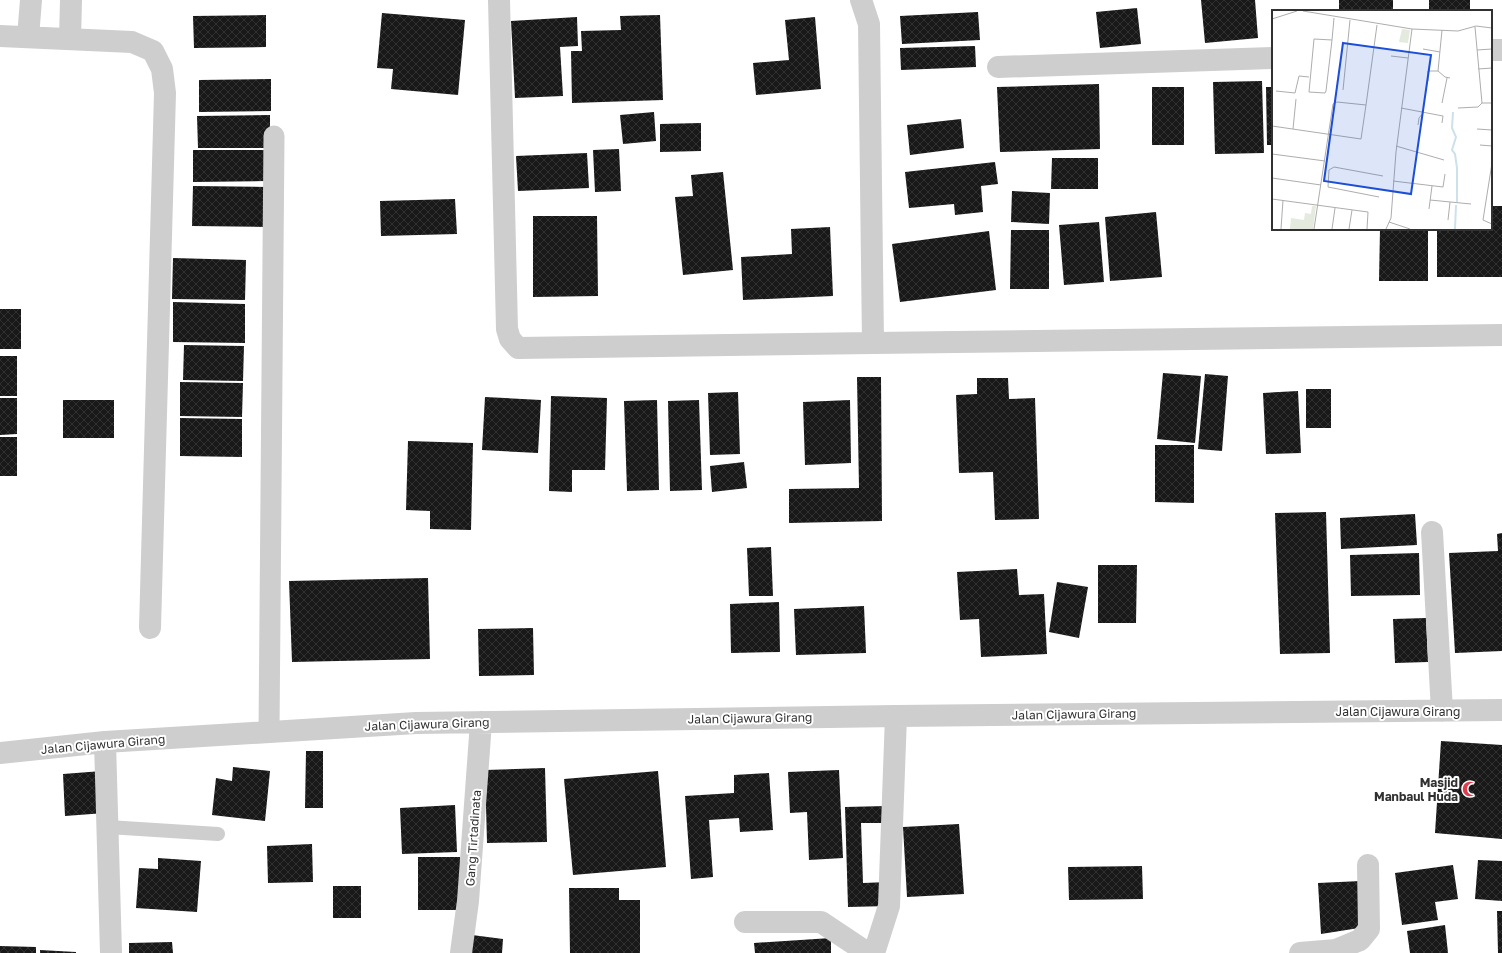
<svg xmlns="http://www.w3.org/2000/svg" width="1502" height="953" font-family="'Golos Text',sans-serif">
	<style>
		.building { fill: url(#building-cross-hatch) }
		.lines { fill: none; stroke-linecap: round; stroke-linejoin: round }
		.service { stroke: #cecece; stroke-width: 14 }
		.pedestrian { stroke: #cecece; stroke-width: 21 }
		.minor { stroke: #cecece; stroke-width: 22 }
		.labels { text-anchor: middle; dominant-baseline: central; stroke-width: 4; stroke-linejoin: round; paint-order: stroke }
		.street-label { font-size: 12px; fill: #313131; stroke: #fff }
		.poi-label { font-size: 12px; font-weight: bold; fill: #313131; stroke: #fff; text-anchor: end }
		.inset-river { fill: none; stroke: #cde1eb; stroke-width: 2 }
		.inset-road { fill: none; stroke: #adadad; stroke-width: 1 }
		.view { fill: #1d4ed8; fill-opacity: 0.15; stroke: #1d4ed8; stroke-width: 2 }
		.inset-edge { fill: none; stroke: #313131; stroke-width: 2 }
	</style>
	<defs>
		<pattern id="building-cross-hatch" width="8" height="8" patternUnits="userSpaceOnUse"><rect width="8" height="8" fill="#181818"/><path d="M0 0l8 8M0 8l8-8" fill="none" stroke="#313131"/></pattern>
	</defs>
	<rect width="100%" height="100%" fill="#fff"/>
	<path class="building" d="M 1201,0 L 1255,0 L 1258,38 L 1205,43 Z
		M 1339,0 L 1393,0 L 1393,11 L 1339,11 Z
		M 1429,0 L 1470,0 L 1470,11 L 1429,11 Z
		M 1137,8 L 1141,44 L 1100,48 L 1096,12 Z
		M 978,12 L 980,40 L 902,44 L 900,16 Z
		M 382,13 L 465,20 L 458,95 L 391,89 L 393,69 L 377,68 Z
		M 266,15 L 266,47 L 194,48 L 193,16 Z
		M 660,15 L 663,100 L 572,103 L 571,51 L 582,51 L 581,31 L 621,30 L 620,16 Z
		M 577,17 L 578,46 L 560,47 L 563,96 L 515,98 L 511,21 Z
		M 815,17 L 821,89 L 756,95 L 753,63 L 789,60 L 785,20 Z
		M 975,46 L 976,67 L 901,70 L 900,48 Z
		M 271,79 L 271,111 L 199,112 L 199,80 Z
		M 1262,81 L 1264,153 L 1215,154 L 1213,82 Z
		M 1099,84 L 1100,149 L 1000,152 L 997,87 Z
		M 1152,87 L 1184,87 L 1184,145 L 1152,145 Z
		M 1266,87 L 1273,87 L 1273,145 L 1267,145 Z
		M 654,112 L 656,141 L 623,144 L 620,115 Z
		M 270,115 L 270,148 L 198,148 L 197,116 Z
		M 961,119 L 964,148 L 910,155 L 907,125 Z
		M 701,123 L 701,151 L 660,152 L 660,124 Z
		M 619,149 L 621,191 L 595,192 L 593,150 Z
		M 193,150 L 266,150 L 266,181 L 193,182 Z
		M 587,153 L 589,188 L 518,191 L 516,156 Z
		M 1052,158 L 1098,158 L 1098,189 L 1051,189 Z
		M 995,162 L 998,184 L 981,186 L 983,212 L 955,215 L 954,204 L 909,208 L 905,172 Z
		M 723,172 L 733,270 L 683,275 L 675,197 L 693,196 L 691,175 Z
		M 193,186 L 267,187 L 266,227 L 192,226 Z
		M 1012,191 L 1050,193 L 1049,224 L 1011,222 Z
		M 455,199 L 457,234 L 381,236 L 380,201 Z
		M 1491,206 L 1502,206 L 1502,277 L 1437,277 L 1437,229 L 1491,229 Z
		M 1156,212 L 1162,277 L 1110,281 L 1105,217 Z
		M 533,216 L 597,216 L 598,296 L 533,297 Z
		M 1099,222 L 1104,282 L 1064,285 L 1059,225 Z
		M 830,227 L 833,296 L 743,300 L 741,257 L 792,254 L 791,229 Z
		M 1380,229 L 1428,229 L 1428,281 L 1379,281 Z
		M 1011,230 L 1049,230 L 1049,289 L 1010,289 Z
		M 989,231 L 996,290 L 900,302 L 892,244 Z
		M 173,258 L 246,260 L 245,300 L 172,299 Z
		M 173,302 L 245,304 L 245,343 L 173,342 Z
		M 0,309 L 21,309 L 21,349 L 0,349 Z
		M 184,345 L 244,346 L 243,381 L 183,380 Z
		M 0,356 L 17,356 L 17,396 L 0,396 Z
		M 1163,373 L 1201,376 L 1195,443 L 1157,439 Z
		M 1205,374 L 1228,376 L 1222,451 L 1198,449 Z
		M 857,377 L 881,377 L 882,521 L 789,523 L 789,489 L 859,488 Z
		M 977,378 L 1008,378 L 1009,399 L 1035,398 L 1039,519 L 995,520 L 993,472 L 959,473 L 956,395 L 977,394 Z
		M 180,382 L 243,383 L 242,417 L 180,416 Z
		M 1306,389 L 1331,389 L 1331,428 L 1306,428 Z
		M 1298,391 L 1301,453 L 1266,454 L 1263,393 Z
		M 738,392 L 740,454 L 710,455 L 708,393 Z
		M 551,396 L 607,398 L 605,470 L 572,470 L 572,492 L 549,491 Z
		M 485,397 L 541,400 L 538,453 L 482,450 Z
		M 0,398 L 17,398 L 17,434 L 0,435 Z
		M 63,400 L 114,400 L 114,438 L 63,438 Z
		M 657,400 L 659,490 L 627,491 L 624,401 Z
		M 699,400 L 702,490 L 670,491 L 668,401 Z
		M 850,400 L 851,463 L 805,465 L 803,402 Z
		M 180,418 L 242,419 L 242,457 L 180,456 Z
		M 0,437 L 17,437 L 17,476 L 0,476 Z
		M 408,441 L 473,443 L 471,530 L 430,529 L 430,511 L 406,510 Z
		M 1155,445 L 1194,445 L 1194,503 L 1155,502 Z
		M 744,462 L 747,488 L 712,492 L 710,466 Z
		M 1326,512 L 1330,653 L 1280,654 L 1275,513 Z
		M 1415,514 L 1417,545 L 1341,549 L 1340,518 Z
		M 1502,533 L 1502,651 L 1455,653 L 1449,553 L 1498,551 L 1497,534 Z
		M 771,547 L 773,596 L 749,596 L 747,548 Z
		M 1419,553 L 1420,595 L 1351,596 L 1350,555 Z
		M 1098,565 L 1137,565 L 1136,623 L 1098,623 Z
		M 1017,569 L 1019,595 L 1044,594 L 1047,654 L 981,657 L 979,619 L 960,620 L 957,572 Z
		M 428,578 L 430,659 L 292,662 L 289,581 Z
		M 1057,582 L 1088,587 L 1079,638 L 1049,632 Z
		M 779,602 L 780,652 L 731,653 L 730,604 Z
		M 864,606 L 866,653 L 796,655 L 794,609 Z
		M 1426,618 L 1428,662 L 1395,663 L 1393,619 Z
		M 533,628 L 534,675 L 479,676 L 478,629 Z
		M 1441,741 L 1502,745 L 1502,839 L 1435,833 Z
		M 306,751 L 323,751 L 323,808 L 305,808 Z
		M 233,767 L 270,771 L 265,821 L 212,815 L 216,778 L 232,781 Z
		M 545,768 L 547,842 L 487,843 L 485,770 Z
		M 839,770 L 843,858 L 809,860 L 807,812 L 790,813 L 788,772 Z
		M 102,771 L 105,813 L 65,816 L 63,774 Z
		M 658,771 L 666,867 L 573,875 L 564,779 Z
		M 769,773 L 773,830 L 740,832 L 739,818 L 709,820 L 713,877 L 691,879 L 685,796 L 734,793 L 734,775 Z
		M 455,805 L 457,852 L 402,854 L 400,808 Z
		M 886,806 L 886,823 L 861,823 L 863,883 L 888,882 L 889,906 L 848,907 L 845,807 Z
		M 959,824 L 964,894 L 907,897 L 903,827 Z
		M 312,844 L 313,882 L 268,883 L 267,846 Z
		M 418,857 L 460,857 L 460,910 L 418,910 Z
		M 158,858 L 201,861 L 197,912 L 136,908 L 139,868 L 158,869 Z
		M 1478,860 L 1502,861 L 1502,901 L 1475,899 Z
		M 1453,865 L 1458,899 L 1435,902 L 1438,920 L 1402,925 L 1395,873 Z
		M 1142,866 L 1143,899 L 1069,900 L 1068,867 Z
		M 1361,881 L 1359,928 L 1321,934 L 1318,883 Z
		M 333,886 L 361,886 L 361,918 L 333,918 Z
		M 569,888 L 619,888 L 619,900 L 640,900 L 640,953 L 570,953 Z
		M 1497,911 L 1502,911 L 1502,953 L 1498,953 Z
		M 1445,925 L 1448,953 L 1410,953 L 1407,931 Z
		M 472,935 L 503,939 L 502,953 L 469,953 Z
		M 831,938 L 831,953 L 755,953 L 754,943 Z
		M 172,942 L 173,953 L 129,953 L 129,943 Z
		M 0,946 L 36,947 L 36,953 L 0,953 Z
		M 40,950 L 76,952 L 76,953 L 40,953 Z"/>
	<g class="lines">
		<path class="service" d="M 108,827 L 218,834"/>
		<path class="pedestrian" d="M 269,732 L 274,136"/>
		<path class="minor" d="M 499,0 L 507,329 L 510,339 L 518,348 L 873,343
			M 861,0 L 869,24 L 873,343 L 1502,335
			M 0,36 L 132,42 L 153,51 L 162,69 L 165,93 L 150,628
			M 28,37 L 31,0
			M 70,39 L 71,0
			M 1491,50 L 1502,50
			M 998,67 L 1273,58
			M 1432,532 L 1442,711
			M 105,742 L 111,953
			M 0,753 L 105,742 L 416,723 L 896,716 L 1502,710
			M 745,922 L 821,922 L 863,950 L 866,953
			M 1336,950 L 1360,940 L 1369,929 L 1368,865
			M 461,953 L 468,901 L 481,722
			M 874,953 L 889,906 L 896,716
			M 1300,953 L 1336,950 L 1337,953"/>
	</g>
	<defs>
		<symbol id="mosque-bare" viewBox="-9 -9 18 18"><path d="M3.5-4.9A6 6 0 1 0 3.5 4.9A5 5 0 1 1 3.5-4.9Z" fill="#dd3d4f" stroke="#fff" stroke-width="2.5" paint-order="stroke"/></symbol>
	</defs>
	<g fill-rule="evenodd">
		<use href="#mosque-bare" x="1459" y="778" width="22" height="22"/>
	</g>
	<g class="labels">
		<g class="street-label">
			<text x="1398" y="711">Jalan Cijawura Girang</text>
			<text transform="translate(1074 714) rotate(-1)">Jalan Cijawura Girang</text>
			<text transform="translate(750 718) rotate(-1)">Jalan Cijawura Girang</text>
			<text transform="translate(427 724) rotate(-2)">Jalan Cijawura Girang</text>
			<text transform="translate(103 744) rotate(-5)">Jalan Cijawura Girang</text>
			<text transform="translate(473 838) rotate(-86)">Gang Tirtadinata</text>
		</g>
		<g class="poi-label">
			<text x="1458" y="782">Masjid<tspan x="1458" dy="14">Manbaul Huda</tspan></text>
		</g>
	</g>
	<g transform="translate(1272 10)">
		<rect width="220" height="220" fill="#fff"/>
		<path d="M 40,196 L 44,196 L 41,219 L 18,219 L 19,208 L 32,210 L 33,203 L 39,204 Z" fill="#e4eadd"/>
		<path d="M 130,19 L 138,20 L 136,33 L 127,32 Z" fill="#e4eadd"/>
		<path class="inset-river" d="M 181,102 L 180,118 L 184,127 L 180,140 L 183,144 L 185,158 L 185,192M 183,219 L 184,195"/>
		<path class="inset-road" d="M 31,1 L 140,19 L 124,142 L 119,208 L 114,219M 0,9 L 25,1M 203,17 L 210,93 L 220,93M 140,19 L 186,21 L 204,16 L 220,18M 170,20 L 166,61 L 173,67 L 178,68M 60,30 L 42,29 L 37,82 L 53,83 L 54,81 L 60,30 L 62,8M 151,39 L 168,42M 205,40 L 220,39M 119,46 L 136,48M 206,59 L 220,58M 156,71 L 156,61 L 166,61M 71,80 L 78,10M 4,81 L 23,83 L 27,66 L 37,67M 170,93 L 175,68M 129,98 L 171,106 L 170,113M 186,98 L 206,97 L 210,93M 146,115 L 147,108 L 151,103M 0,116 L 89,129 L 94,95M 21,119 L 24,89M 205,119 L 220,120M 208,135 L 220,136M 124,136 L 172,150M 0,144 L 53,151M 220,153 L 211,210 L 220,214M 0,168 L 49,175M 121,171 L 171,177 L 173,164M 107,187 L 56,177 L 57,160 L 62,157 L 111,166M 0,189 L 96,202 L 95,219M 158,190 L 199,194M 157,199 L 160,176M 176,210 L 178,192M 117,212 L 138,219M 9,219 L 11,190M 42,219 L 61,94 L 65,92 L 94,95 L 105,15M 60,219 L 63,198M 77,219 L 80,200"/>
		<path class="view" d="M 71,33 L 159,45 L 139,184 L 52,171 Z"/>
		<rect width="220" height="220" class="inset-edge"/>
	</g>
</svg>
